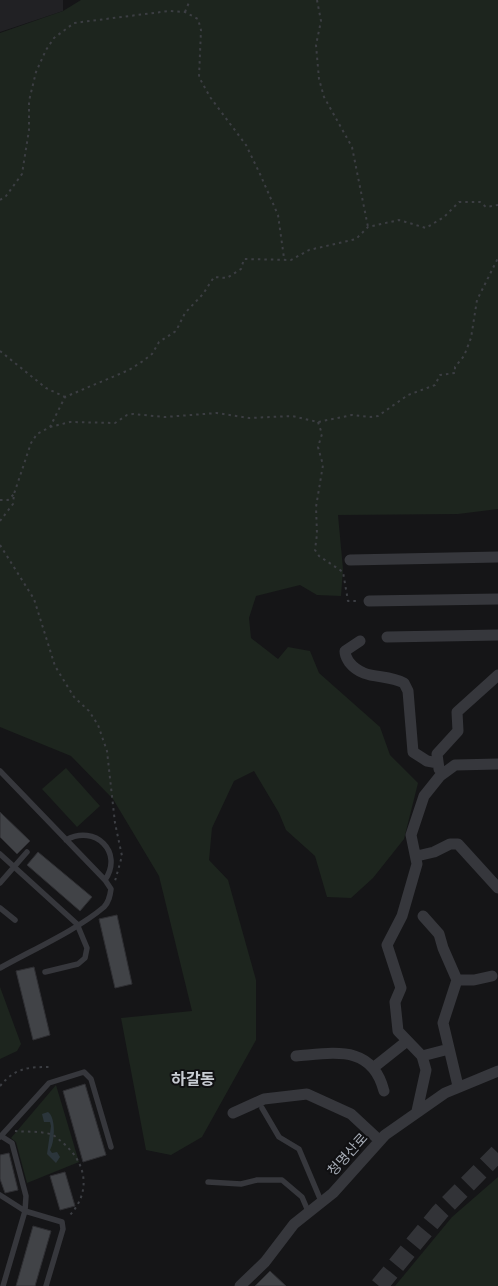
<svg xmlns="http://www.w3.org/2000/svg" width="498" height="1286" font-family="Barlow,'Noto Sans KR',sans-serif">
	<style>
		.built { fill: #212124 }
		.green { fill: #1d251e }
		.water { fill: #2b353b }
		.building { fill: #414347; stroke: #2f2f33 }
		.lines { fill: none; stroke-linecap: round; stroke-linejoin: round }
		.primary-tunnel { stroke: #323337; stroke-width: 18; stroke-dasharray: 18 9; stroke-linecap: butt }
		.path { stroke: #3c3e43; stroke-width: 2; stroke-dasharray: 2.5 4; stroke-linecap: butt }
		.service { stroke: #36373c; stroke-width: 5.5 }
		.minor { stroke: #36373c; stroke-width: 11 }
		.labels { text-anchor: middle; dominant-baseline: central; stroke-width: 4; stroke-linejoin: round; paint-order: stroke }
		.street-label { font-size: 14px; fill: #a7adb7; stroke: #101012 }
		.quarter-label { font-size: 16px; font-weight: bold; fill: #c8ccd3; stroke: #101012 }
	</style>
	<rect width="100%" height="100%" fill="#151517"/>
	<path class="built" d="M 0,0 L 63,0 L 63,11 L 0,32 Z"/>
	<path class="green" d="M 81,0 L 498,0 L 498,509 L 458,514 L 338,515 L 343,569 L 341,596 L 317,595 L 300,585 L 256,596 L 249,618 L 251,638 L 278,659 L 288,647 L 310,651 L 319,673 L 380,727 L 390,755 L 418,783 L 404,839 L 373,878 L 351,898 L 327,897 L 315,856 L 286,830 L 279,813 L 254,771 L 234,781 L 212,828 L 209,860 L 228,880 L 256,980 L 256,1040 L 202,1137 L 171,1155 L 146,1150 L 121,1018 L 192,1011 L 159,876 L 113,799 L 71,756 L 0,727 L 0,33 L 63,11 Z
		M 66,768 L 100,806 L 77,827 L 42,789 Z
		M 0,987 L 21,1044 L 17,1051 L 0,1059 Z
		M 56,1085 L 79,1162 L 27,1183 L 16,1142 L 11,1138 Z
		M 498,1177 L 498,1286 L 395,1286 L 452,1217 Z"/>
	<path class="water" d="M 48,1112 C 56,1117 55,1142 50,1150 L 52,1153 L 57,1152 L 60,1157 L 56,1163 L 47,1154 L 51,1126 L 50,1122 L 44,1122 L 42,1114 Z"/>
	<path class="building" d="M 0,812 L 30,841 L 17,854 L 0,837 Z
		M 38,852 L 92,897 L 80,911 L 27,865 Z
		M 117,915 L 132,984 L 115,988 L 99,919 Z
		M 34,967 L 50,1035 L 33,1040 L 16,971 Z
		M 85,1084 L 106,1155 L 83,1162 L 63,1091 Z
		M 9,1153 L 18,1190 L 5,1193 L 0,1179 L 0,1155 Z
		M 65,1172 L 75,1206 L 60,1210 L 50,1176 Z
		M 33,1226 L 51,1231 L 35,1286 L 16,1286 Z
		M 270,1271 L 286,1286 L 255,1286 Z"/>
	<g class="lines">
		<path class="primary-tunnel" d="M 379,1286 L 440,1212 L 498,1153"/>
		<path class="path" d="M 317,0 L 321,21 L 316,45 L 319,79 L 324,97 L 352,147 L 368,227
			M 185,12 L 190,0
			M 0,200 L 6,196 L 22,174 L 29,130 L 29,101 L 36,72 L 46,50 L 54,38 L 74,23 L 169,11 L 185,12 L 198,19 L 201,30 L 199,77 L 210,97 L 246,145 L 260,174 L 278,215 L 284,258
			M 0,351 L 46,388 L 65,397
			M 318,422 L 322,434 L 318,447 L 323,465 L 316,507 L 317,534 L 315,550 L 319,556 L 343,572 L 348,601 L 359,601
			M 50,427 L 70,422 L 115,423 L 127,415 L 133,414 L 165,417 L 217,413 L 249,418 L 292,416 L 318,422 L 352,415 L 371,417 L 378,416 L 408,395 L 435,385 L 440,375 L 455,373 L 455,367 L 464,356 L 471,338 L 477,300 L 498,258
			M 0,500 L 8,500 L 14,494
			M 0,521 L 13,504 L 14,494 L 31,443 L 37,434 L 50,427 L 65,397 L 129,370 L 143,361 L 152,354 L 159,342 L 176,331 L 185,313 L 203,294 L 214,277 L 227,278 L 241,269 L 244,259 L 291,260 L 309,250 L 356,239 L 368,227 L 399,220 L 426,228 L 444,217 L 459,202 L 480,202 L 486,207 L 498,205
			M 0,545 L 34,599 L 55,666 L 74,697 L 89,711 L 98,725 L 107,751 L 115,823 L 122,856 L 115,881
			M 0,1086 C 16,1067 29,1067 52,1067
			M 15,1131 C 26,1132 39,1131 50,1134 C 55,1135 59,1140 63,1143 C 88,1164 91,1194 68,1217"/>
		<path class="service" d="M 0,771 L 105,880 L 111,889 C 110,896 109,902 104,907 C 77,930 32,950 0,968
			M 66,840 C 95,824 124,852 105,880
			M 0,854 L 77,924 L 87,948 L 85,958 L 78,964 L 45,972
			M 0,883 L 27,852
			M 0,908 L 15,920
			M 262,1108 L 279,1137 L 299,1149 L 321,1201
			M 1,1136 L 12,1143 L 26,1196 L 25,1211 L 3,1286
			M 0,1137 L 49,1083 L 84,1072 L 91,1079 L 111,1147
			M 208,1182 L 241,1184 L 257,1180 L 282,1180 L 302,1197 L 308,1211
			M 0,1195 L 25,1211 L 62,1222 L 63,1229 L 46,1286"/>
		<path class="minor" d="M 350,560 L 498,557
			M 369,601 L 498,599
			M 387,637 L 498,635
			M 360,641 L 345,651 C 345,656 346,657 349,662 C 364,681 385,673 404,683 L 408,691 L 413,752 L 427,761 L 438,763
			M 439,769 L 437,754 L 458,731 L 457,712 L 498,675
			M 417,856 L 434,852 L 450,844 L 458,844 L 498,888
			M 423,916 L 439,934 L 443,948 L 457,980 L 443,1023 L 458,1086
			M 457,980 L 474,980 L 492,976
			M 296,1056 C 334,1053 372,1044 384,1091
			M 422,1056 L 449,1049
			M 373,1068 L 407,1041
			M 417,1111 L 426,1070 L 422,1056 L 398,1031 L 395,1002 L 401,988 L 387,945 L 402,916 L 417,864 L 411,835 L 424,796 L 440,776 L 455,765 L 498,764
			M 233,1113 L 264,1099 L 307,1094 L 351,1114 L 379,1140
			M 240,1286 L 265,1262 L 294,1224 L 333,1193 L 385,1135 L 445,1093 L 498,1071"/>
	</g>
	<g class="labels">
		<g class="street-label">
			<text transform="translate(347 1154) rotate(-48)">청명산로</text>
		</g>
		<g class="quarter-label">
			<text x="193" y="1078">하갈동</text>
		</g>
	</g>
</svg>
